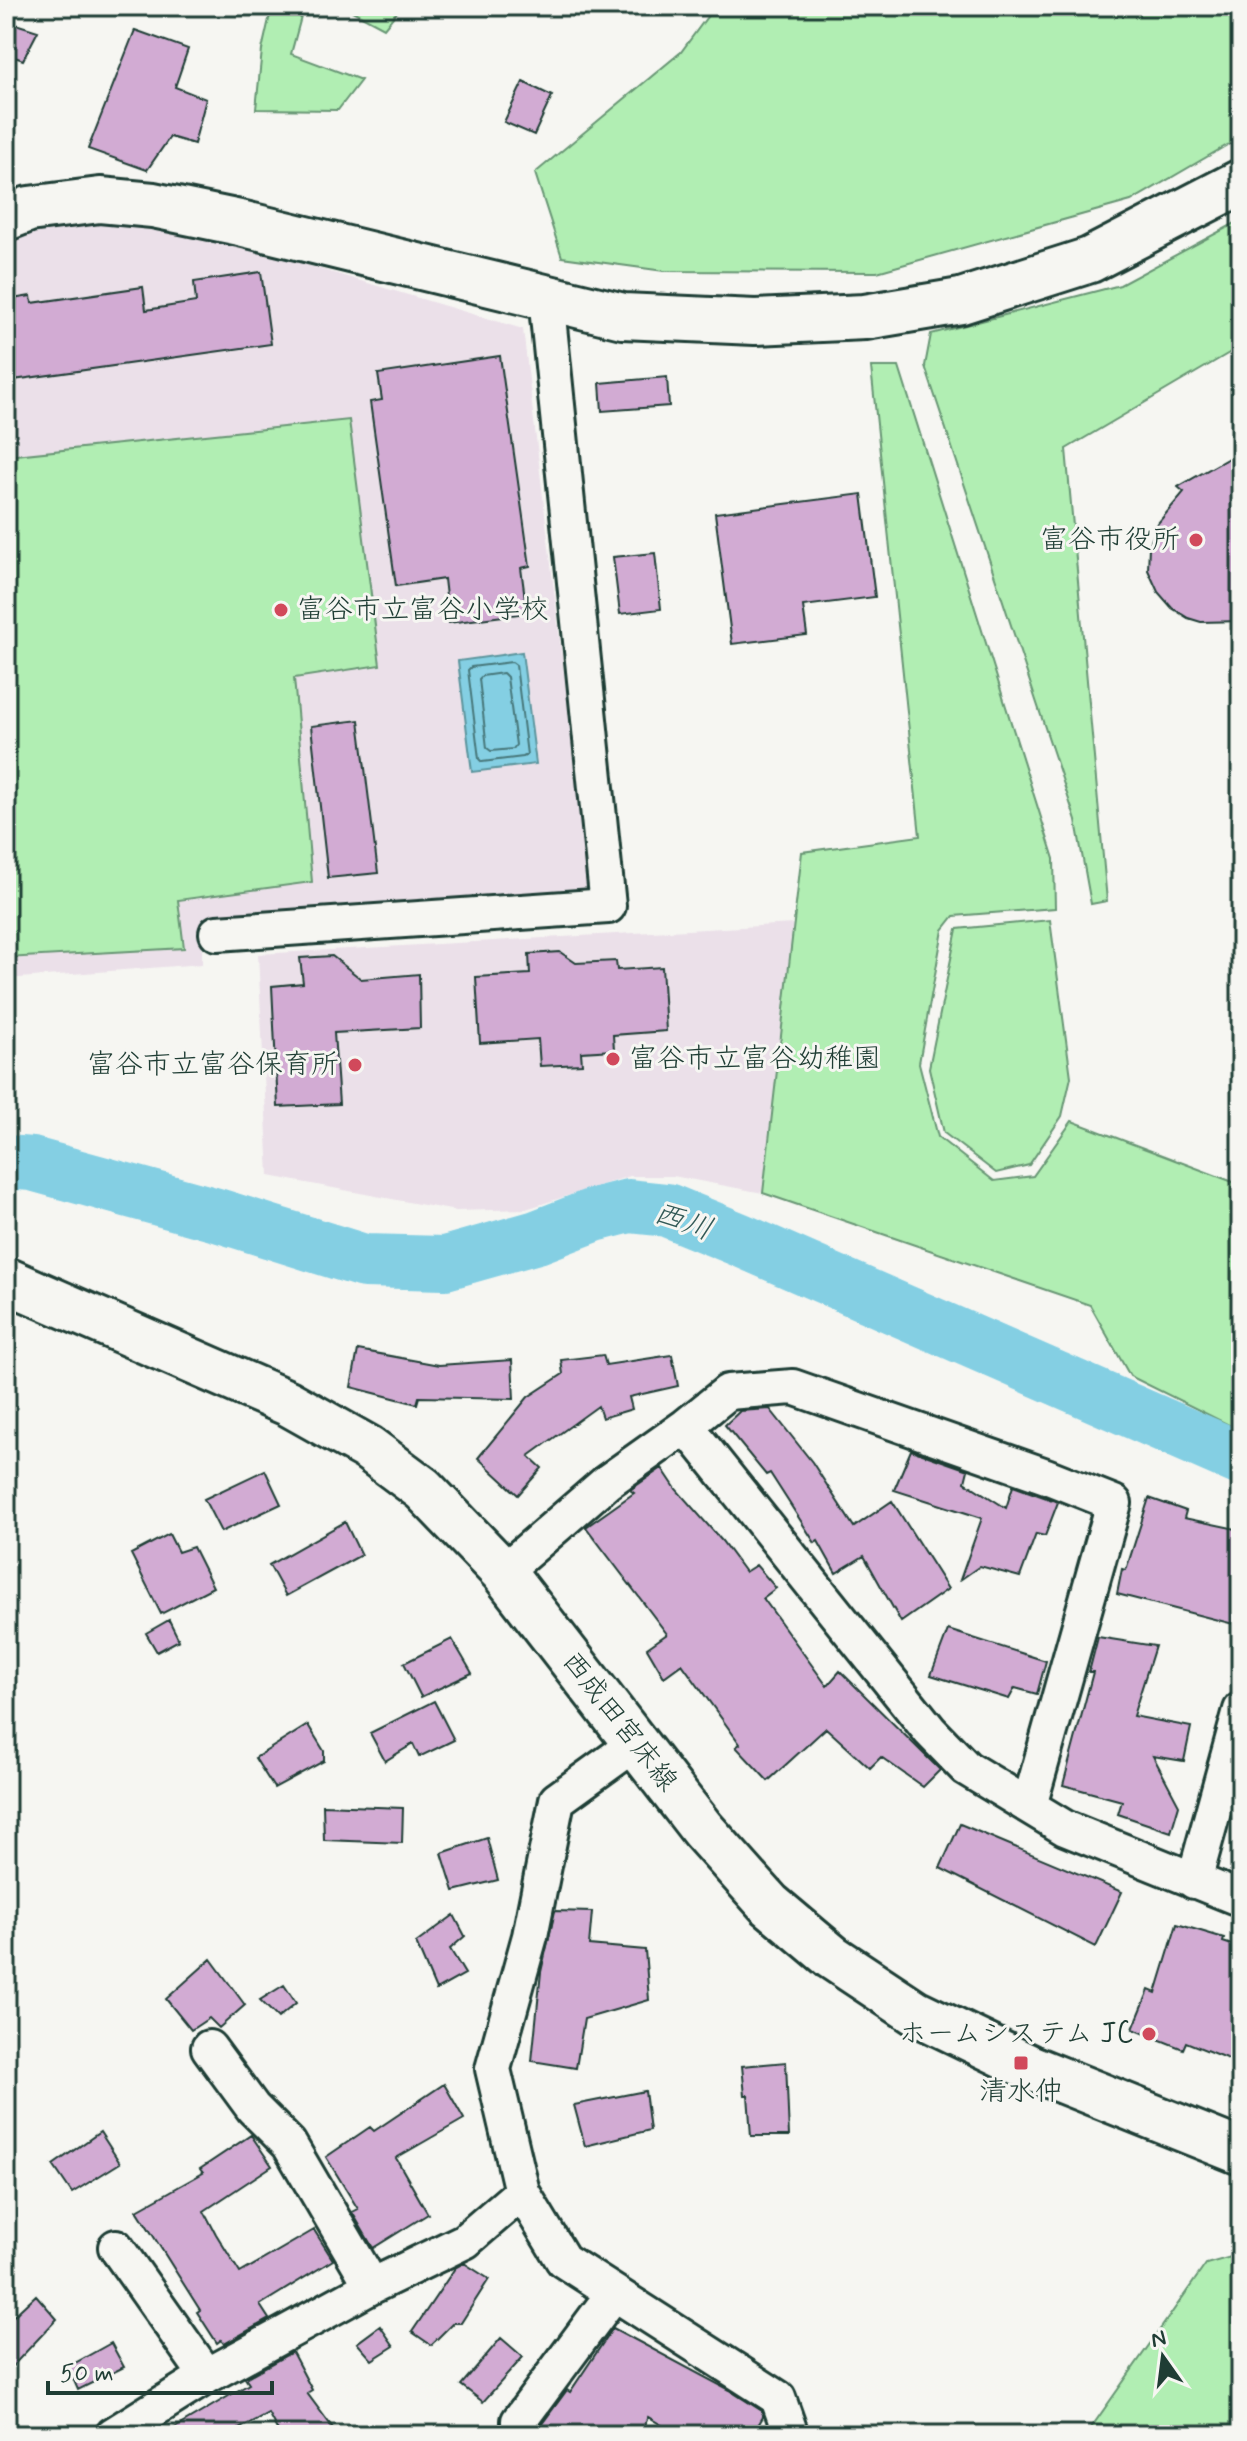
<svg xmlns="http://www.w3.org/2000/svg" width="1247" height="2441" font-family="Mynerve,'Klee One',sans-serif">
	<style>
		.built { fill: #ebe0e9 }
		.green { fill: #b1eeb3; stroke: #689674; stroke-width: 2 }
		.water { fill: #84cfe3; stroke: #5c959d; stroke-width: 2 }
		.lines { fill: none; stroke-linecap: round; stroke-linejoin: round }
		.shore { stroke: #47777a; stroke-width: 2 }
		.river { stroke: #84cfe3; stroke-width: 54 }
		.building { fill: #d2abd3; stroke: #1f3d34; stroke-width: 2 }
		.street-casing { stroke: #1f3d34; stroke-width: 40 }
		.secondary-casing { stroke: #1f3d34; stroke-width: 50 }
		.street { stroke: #f6f6f2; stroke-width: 34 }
		.secondary { stroke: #f6f6f2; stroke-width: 44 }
		.poi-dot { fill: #d1495b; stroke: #f6f6f2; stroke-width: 3 }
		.labels { text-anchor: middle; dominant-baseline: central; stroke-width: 6; stroke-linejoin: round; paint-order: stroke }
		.poi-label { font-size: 28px; fill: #1f3d34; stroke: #f6f6f2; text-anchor: end }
		.street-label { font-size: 28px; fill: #1f3d34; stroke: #f6f6f2 }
		.water-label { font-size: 30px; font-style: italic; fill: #335a57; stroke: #f6f6f2 }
	</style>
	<rect width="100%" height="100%" fill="#f6f6f2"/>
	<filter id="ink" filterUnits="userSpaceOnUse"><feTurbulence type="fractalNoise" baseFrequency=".0125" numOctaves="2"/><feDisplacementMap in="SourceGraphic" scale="16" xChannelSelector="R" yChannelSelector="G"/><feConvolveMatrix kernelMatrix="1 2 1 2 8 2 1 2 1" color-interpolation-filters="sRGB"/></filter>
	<g filter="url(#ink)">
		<path class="built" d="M 102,220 L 232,243 L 523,329 L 590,892 L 202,920 L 202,964 L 6,979 L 6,241 L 30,230 Z
			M 794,924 L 763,1193 L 673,1176 L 630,1176 L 526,1209 L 456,1211 L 269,1176 L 258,954 Z"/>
		<path class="green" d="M 272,6 L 304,6 L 291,54 L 361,80 L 338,110 L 256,109 L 262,50 Z
			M 343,6 L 402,6 L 384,28 Z
			M 715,6 L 1241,6 L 1241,137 L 1131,201 L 877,272 L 664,271 L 562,257 L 535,173 L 681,52 Z
			M 1241,220 L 1241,346 L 1066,449 L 1107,901 L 1091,904 L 1076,821 L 925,366 L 931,334 L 1120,285 Z
			M 871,367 L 899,367 L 1054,859 L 1055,908 L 954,916 L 943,930 L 919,1063 L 938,1137 L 994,1181 L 1033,1176 L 1072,1121 L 1241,1185 L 1241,1431 L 1130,1376 L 1090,1305 L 763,1193 L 802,852 L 920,836 Z
			M 349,420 L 380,665 L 294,678 L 312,882 L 178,900 L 184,948 L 6,958 L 6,456 Z
			M 1050,920 L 1071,1077 L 1062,1116 L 1029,1165 L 996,1173 L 944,1133 L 929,1068 L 957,929 Z
			M 1241,2254 L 1241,2435 L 1086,2435 L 1206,2264 Z"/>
		<path class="water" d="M 522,652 L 536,764 L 472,772 L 458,661 Z"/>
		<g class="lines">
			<path class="shore" d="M 512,662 L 516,665 L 527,755 L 523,757 L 482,762 L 479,759 L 468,670 L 471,667 Z
				M 503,673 L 507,677 L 516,745 L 513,749 L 491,751 L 487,748 L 479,679 L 482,676 Z"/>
			<path class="river" d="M 6,1162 L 32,1164 L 217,1215 L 364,1261 L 445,1263 L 537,1237 L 594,1215 L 629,1206 L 667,1210 L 738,1239 L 1241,1459"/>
		</g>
		<path class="building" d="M 6,21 L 38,31 L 23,60 L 6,54 Z
			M 135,30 L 188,49 L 175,87 L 206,99 L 194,144 L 170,137 L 147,170 L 88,149 Z
			M 523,82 L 552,96 L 534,135 L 504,122 Z
			M 261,272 L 271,344 L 6,381 L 6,300 L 31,296 L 32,303 L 143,287 L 146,310 L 196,302 L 194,282 Z
			M 500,356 L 530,566 L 521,568 L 527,613 L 449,623 L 444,579 L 396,586 L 370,402 L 382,400 L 378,374 Z
			M 667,377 L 669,406 L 602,411 L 600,383 Z
			M 1241,451 L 1241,621 L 1201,622 L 1188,618 L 1172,608 L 1158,592 L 1148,570 L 1149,547 L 1158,523 L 1184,492 L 1178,487 Z
			M 862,494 L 875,597 L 803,606 L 807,635 L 732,644 L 715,513 Z
			M 655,553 L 661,609 L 620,614 L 613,557 Z
			M 359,720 L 378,873 L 328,878 L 311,726 Z
			M 560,952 L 576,963 L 616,961 L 617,970 L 662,967 L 666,1031 L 613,1035 L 614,1050 L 581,1052 L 582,1064 L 540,1066 L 538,1039 L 480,1043 L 476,977 L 530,974 L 529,954 Z
			M 332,956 L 361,979 L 419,974 L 420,1028 L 334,1033 L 339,1104 L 278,1107 L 272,986 L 303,983 L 300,958 Z
			M 358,1350 L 439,1365 L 512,1360 L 514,1399 L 419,1397 L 417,1404 L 351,1387 Z
			M 603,1355 L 606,1365 L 672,1355 L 678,1386 L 629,1397 L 632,1409 L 602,1418 L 598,1406 L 529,1456 L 542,1468 L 518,1495 L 478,1458 L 528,1397 L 563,1374 L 561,1360 Z
			M 770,1409 L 812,1462 L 854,1527 L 892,1501 L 948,1589 L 901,1622 L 864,1556 L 836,1573 L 818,1541 L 815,1543 L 770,1473 L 766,1475 L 725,1425 L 740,1411 Z
			M 911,1450 L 968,1470 L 965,1482 L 1006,1508 L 1013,1486 L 1058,1502 L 1045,1536 L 1036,1534 L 1020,1577 L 980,1566 L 960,1580 L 982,1518 L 894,1490 Z
			M 662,1468 L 676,1489 L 722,1541 L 745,1572 L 756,1565 L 776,1588 L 763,1598 L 827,1686 L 840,1671 L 940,1770 L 923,1787 L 881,1757 L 870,1768 L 826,1728 L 768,1781 L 736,1747 L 740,1744 L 682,1664 L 664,1677 L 647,1648 L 667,1634 L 586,1527 L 634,1493 L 630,1490 Z
			M 265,1470 L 281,1504 L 221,1532 L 204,1499 Z
			M 1149,1498 L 1186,1511 L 1184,1518 L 1241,1530 L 1241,1626 L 1117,1594 L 1122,1569 L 1126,1570 Z
			M 345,1522 L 361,1555 L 286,1596 L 269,1565 Z
			M 169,1534 L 178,1552 L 193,1547 L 213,1587 L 161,1614 L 131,1554 Z
			M 169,1620 L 179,1640 L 157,1652 L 146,1633 Z
			M 948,1630 L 1046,1661 L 1037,1694 L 1015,1688 L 1009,1699 L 931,1675 Z
			M 1098,1637 L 1155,1646 L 1133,1716 L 1191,1727 L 1184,1761 L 1153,1756 L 1179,1805 L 1171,1832 L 1118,1814 L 1122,1801 L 1063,1785 L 1093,1672 L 1089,1672 Z
			M 452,1639 L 472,1673 L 421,1697 L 404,1663 Z
			M 434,1701 L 454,1740 L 419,1757 L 413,1744 L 385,1761 L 370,1733 Z
			M 308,1725 L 324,1751 L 324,1761 L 274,1788 L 255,1758 Z
			M 323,1805 L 403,1808 L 402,1843 L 324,1840 Z
			M 960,1824 L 1122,1892 L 1096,1947 L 940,1868 Z
			M 487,1838 L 498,1880 L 454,1891 L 442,1853 Z
			M 555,1911 L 592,1912 L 589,1945 L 645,1950 L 649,2000 L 584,2019 L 576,2068 L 532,2061 L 541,1972 Z
			M 454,1915 L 465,1936 L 450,1949 L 465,1974 L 436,1990 L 416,1943 Z
			M 1177,1924 L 1224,1938 L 1223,1942 L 1241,1948 L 1241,2064 L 1186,2042 L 1183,2049 L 1133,2029 L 1149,1990 L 1156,1993 Z
			M 211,1959 L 245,2005 L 219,2028 L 209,2018 L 191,2030 L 166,1999 Z
			M 284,1985 L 296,2003 L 278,2018 L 260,2000 Z
			M 786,2062 L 789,2136 L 751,2136 L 748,2095 L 745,2095 L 742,2066 Z
			M 444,2084 L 464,2119 L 396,2158 L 428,2214 L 373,2248 L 352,2212 L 358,2209 L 326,2157 L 370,2127 L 374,2131 Z
			M 645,2091 L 650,2130 L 585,2146 L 574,2105 Z
			M 100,2132 L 120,2163 L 72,2193 L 53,2165 Z
			M 251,2135 L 272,2166 L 204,2211 L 216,2234 L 240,2273 L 314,2230 L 333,2260 L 260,2305 L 269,2319 L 224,2344 L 221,2340 L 217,2343 L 197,2312 L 200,2310 L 137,2210 L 203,2173 L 200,2169 Z
			M 464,2263 L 489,2279 L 461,2323 L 453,2323 L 431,2345 L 412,2332 L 455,2268 Z
			M 36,2295 L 57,2319 L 6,2373 L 6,2323 Z
			M 380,2326 L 394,2346 L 372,2360 L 357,2343 Z
			M 613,2328 L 729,2390 L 762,2411 L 763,2417 L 752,2435 L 678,2435 L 648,2417 L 639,2435 L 539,2435 L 539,2428 L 567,2390 L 570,2392 Z
			M 501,2338 L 523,2357 L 483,2402 L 461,2385 Z
			M 111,2343 L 124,2367 L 78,2390 L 68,2367 Z
			M 292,2352 L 312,2390 L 307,2393 L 338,2435 L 280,2435 L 268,2413 L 228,2435 L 163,2435 L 249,2384 L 245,2378 Z"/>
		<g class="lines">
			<defs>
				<path id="street" d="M 217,933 L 608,906 L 546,297
					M 686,1426 L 930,1731 L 966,1768 L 1065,1828 L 1241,1899
					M 503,1572 L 607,1482 L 686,1426 L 728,1392 L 793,1387 L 1046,1476 L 1114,1503 L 1029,1806
					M 1194,1881 L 1241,1710
					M 209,2048 L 253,2108 L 289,2144 L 372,2286
					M 522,2192 L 563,2260 L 778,2398 L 791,2435
					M 116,2247 L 207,2376
					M 113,2435 L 207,2376 L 372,2286 L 465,2241 L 522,2192 L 493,2069 L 530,1936 L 557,1800 L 636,1743
					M 519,2435 L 519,2421 L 614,2293"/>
				<path id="secondary" d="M 6,218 L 29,209 L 100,200 L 153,205 L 240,223 L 623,316 L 755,322 L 865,317 L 961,301 L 1090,260 L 1241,182
					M 6,1280 L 288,1403 L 368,1448 L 423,1489 L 503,1572 L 702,1829 L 769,1904 L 832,1957 L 915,2012 L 1031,2068 L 1241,2152"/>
			</defs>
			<use href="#street" class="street-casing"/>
			<use href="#secondary" class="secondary-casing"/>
			<use href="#street" class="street"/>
			<use href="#secondary" class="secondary"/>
		</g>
	</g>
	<g class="poi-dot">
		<circle cx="1196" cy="540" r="8"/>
		<circle cx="281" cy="610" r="8"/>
		<circle cx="613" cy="1059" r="8"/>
		<circle cx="355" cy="1065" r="8"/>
		<circle cx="1149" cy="2034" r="8"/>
		<rect x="1013" y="2055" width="16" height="16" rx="4"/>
	</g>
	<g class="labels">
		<g class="poi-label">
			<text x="1180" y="540">富谷市役所</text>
			<text x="297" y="610" text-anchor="start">富谷市立富谷小学校</text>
			<text x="629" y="1059" text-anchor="start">富谷市立富谷幼稚園</text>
			<text x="339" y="1065">富谷市立富谷保育所</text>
			<text x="1133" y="2034">ホームシステム JC</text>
			<text x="1021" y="2092" text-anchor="middle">清水仲</text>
		</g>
		<g class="street-label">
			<text transform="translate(619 1722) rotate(52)">西成田宮床線</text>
		</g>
		<g class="water-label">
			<text transform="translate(683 1222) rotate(19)">西川</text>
		</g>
	</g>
	<rect width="1247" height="2441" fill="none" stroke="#f6f6f2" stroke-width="32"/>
	<rect x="16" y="16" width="1215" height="2409" fill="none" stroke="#1f3d34" stroke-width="3" filter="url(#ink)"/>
	<g transform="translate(1163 2357) rotate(346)" stroke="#f6f6f2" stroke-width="6" paint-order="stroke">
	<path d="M0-6L14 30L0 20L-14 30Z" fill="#1f3d34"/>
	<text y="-12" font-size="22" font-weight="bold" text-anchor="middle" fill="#1f3d34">N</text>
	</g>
	<path d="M48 2381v12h224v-12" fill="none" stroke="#1f3d34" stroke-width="4"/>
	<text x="60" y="2381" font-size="24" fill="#1f3d34" stroke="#f6f6f2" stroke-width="6" paint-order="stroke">50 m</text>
</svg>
